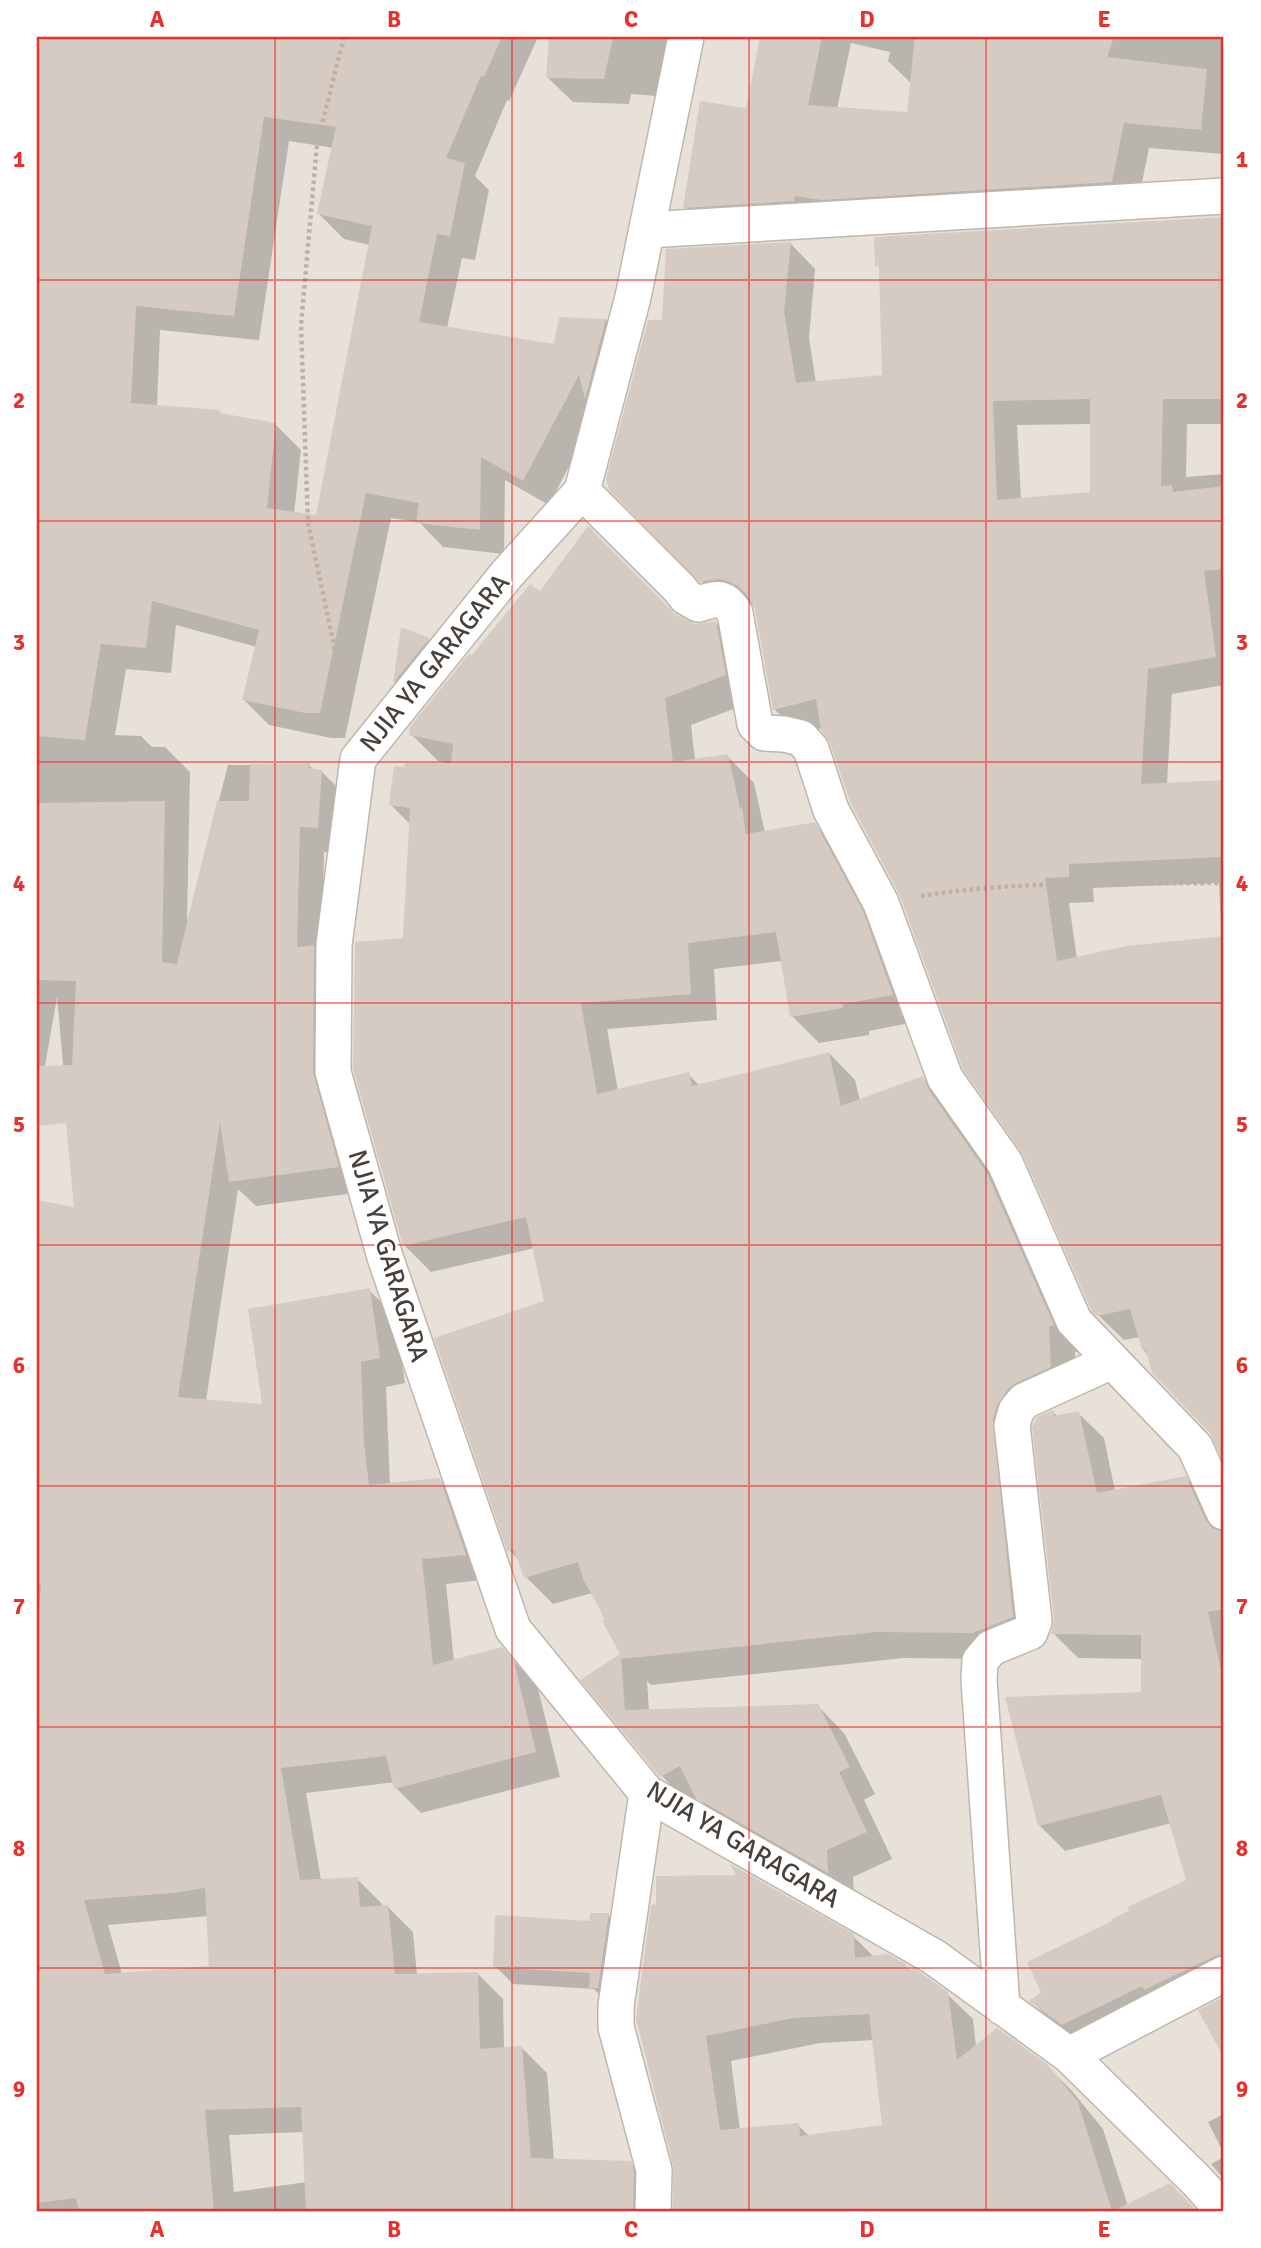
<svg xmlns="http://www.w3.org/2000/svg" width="1261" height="2248" font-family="Signika,sans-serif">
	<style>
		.residential { fill: #e8e1da }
		.shadow { fill: #0003; fill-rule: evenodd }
		.building { fill: #d5cbc2; fill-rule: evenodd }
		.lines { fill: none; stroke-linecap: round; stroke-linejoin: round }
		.street-casing { stroke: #bfb7ae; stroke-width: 38 }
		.path { stroke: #c0b0a1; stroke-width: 4.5; stroke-dasharray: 3.5 3.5; stroke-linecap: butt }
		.street { stroke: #fff; stroke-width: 35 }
		.grid { fill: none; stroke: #e7312f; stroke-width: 2; stroke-opacity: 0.55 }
		.labels { text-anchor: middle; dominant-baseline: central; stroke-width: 5; stroke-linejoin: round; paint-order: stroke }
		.street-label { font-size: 26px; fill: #48403a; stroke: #fff }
		.neatline { fill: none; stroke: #e7312f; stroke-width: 2.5 }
		.grid-label { font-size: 23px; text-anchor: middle; font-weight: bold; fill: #e7312f }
	</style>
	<rect width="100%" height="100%" fill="#f4f0eb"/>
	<path class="residential" d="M 37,37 L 1224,37 L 1224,2211 L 37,2211 Z"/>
	<path class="shadow" d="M 37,37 L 538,37 L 509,101 L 507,100 L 475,176 L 489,190 L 475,260 L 462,258 L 447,328 L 555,346 L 560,319 L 606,320 L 631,346 L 549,505 L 505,480 L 504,554 L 443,547 L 419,522 L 391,518 L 345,738 L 331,738 L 269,725 L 244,700 L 257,647 L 176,625 L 171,673 L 126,669 L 115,735 L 141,736 L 152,747 L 165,747 L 190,772 L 187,923 L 228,765 L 309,765 L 315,771 L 321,771 L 347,797 L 343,853 L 324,852 L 322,956 L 363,1192 L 256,1206 L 238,1189 L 206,1401 L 264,1406 L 369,1290 L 395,1316 L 405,1383 L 386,1387 L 390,1485 L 439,1480 L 465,1505 L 490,1579 L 446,1584 L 454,1662 L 502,1649 L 527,1675 L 538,1689 L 560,1777 L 421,1813 L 396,1788 L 395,1782 L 306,1793 L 321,1880 L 357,1879 L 382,1904 L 383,1908 L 388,1907 L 413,1932 L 417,1975 L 478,1974 L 503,1999 L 504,2049 L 521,2047 L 547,2073 L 554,2161 L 630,2163 L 656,2189 L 658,2211 L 37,2211 L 37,1202 L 76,1209 L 57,997 L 37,1112 ZM 289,141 L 334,148 L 319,214 L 344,239 L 370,245 L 317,517 L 294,514 L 301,450 L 275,424 L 222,415 L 220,412 L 157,407 L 160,330 L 259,340 ZM 208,1916 L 211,1967 L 122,1974 L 108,1925 ZM 304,2132 L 307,2182 L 234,2192 L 229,2135 Z
		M 551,37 L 703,37 L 702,45 L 657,96 L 631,94 L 629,104 L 573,102 L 547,77 Z
		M 761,37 L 955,37 L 945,82 L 950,84 L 968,37 L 1224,37 L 1224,154 L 1149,148 L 1137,207 L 710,232 L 685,207 L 747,110 ZM 851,43 L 890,52 L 888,61 L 912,84 L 908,114 L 837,109 Z
		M 1224,219 L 1224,424 L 1187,424 L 1186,477 L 1224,474 L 1224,685 L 1172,694 L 1167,784 L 1224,781 L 1224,1049 L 1223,1049 L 1224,1460 L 1211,1432 L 1143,1349 L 1140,1337 L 1124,1340 L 1092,1309 L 1025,1154 L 901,895 L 832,742 L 822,728 L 800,734 L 774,709 L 755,606 L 745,604 L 726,606 L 611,489 L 664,322 L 790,243 L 815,269 L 809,338 L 816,383 L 884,377 L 881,269 L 877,265 L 1192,220 ZM 1092,424 L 1091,494 L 1021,500 L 1017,425 ZM 1219,883 L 1222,951 L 1077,959 L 1069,903 L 1094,902 L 1093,888 Z
		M 540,593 L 675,616 L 695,626 L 715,622 L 742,649 L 752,702 L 691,725 L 695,760 L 727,756 L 754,783 L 765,833 L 814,824 L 841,851 L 919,1021 L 869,1031 L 869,1035 L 819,1043 L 792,1016 L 782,961 L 714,969 L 717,1020 L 607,1029 L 618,1091 L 688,1074 L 699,1085 L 829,1053 L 855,1080 L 860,1101 L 922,1078 L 949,1104 L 1014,1202 L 1079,1351 L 1075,1352 L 1077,1393 L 1035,1415 L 1023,1432 L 1039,1644 L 1000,1659 L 904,1658 L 651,1685 L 647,1681 L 649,1711 L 817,1705 L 844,1733 L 875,1794 L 864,1800 L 892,1859 L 853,1877 L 854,1898 L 725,1825 L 698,1798 L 688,1803 L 662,1776 L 583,1680 L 622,1654 L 592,1593 L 553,1604 L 526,1577 L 520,1561 L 509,1550 L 546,1302 L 535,1248 L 431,1272 L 404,1245 L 405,940 L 411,825 L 390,804 L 446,765 L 447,763 L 438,761 L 411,734 L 472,657 Z
		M 403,629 L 429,640 L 450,661 L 416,703 L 395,683 Z
		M 1053,1412 L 1058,1417 L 1078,1413 L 1104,1438 L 1115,1491 L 1185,1477 L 1210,1503 L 1224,1533 L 1224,1989 L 1088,2049 L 1057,2026 L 1032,2002 L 1114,1922 L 1188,1881 L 1171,1823 L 1065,1851 L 1039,1825 L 1143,1694 L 1143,1659 L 1078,1658 L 1053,1633 L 1056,1619 Z
		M 608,1915 L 626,1933 L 609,2005 L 594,1989 L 513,1984 L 495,1966 Z
		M 853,1936 L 874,1957 L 905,1966 L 911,1972 L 947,1994 L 973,2019 L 976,2047 L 1046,2065 L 1072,2091 L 1103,2129 L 1128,2206 L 1170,2185 L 1196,2211 L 675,2211 L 675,2165 L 638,2019 ZM 874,2040 L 884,2127 L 810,2137 L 798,2125 L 740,2130 L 731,2061 L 820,2043 Z
		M 1224,2114 L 1224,2154 L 1208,2122 Z
		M 1224,2157 L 1224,2179 L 1211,2164 Z"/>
	<path class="building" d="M 37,37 L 502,37 L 484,77 L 481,76 L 446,158 L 465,163 L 450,236 L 437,234 L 419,322 L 554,344 L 559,317 L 606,319 L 585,399 L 579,375 L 523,481 L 481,457 L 480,530 L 416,523 L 419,503 L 366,493 L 320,713 L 305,713 L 242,700 L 259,630 L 152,601 L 146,648 L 101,644 L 85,740 L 37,736 ZM 264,117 L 336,127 L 317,214 L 372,226 L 316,515 L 267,508 L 276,423 L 220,413 L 220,410 L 131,403 L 136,306 L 234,316 Z
		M 549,37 L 613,37 L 604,79 L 546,78 Z
		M 760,37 L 822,37 L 808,105 L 907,112 L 915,37 L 1114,37 L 1107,57 L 1207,69 L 1201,130 L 1124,123 L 1112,182 L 822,200 L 795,196 L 794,201 L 683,208 L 700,101 L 746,108 Z
		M 1224,217 L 1224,399 L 1163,399 L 1161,486 L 1172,485 L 1173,492 L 1224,486 L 1224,569 L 1204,571 L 1216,657 L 1148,669 L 1141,784 L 1224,780 L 1224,857 L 1069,864 L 1069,877 L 1045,878 L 1057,961 L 1127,946 L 1224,936 L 1224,1463 L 1210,1433 L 1152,1373 L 1146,1350 L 1142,1350 L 1130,1309 L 1097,1316 L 1091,1310 L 1023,1155 L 963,1069 L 900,896 L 850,802 L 830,743 L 821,730 L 816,699 L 773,710 L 755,609 L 747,595 L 738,586 L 728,581 L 718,579 L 699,582 L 609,490 L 606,478 L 648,320 L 662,320 L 666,249 L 791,242 L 784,312 L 796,383 L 882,375 L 879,266 L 875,266 L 874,237 ZM 1090,399 L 1090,492 L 997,500 L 993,401 Z
		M 588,526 L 675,614 L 695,624 L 716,621 L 726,675 L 665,698 L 673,762 L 728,754 L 740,808 L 742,807 L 746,834 L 815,822 L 863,911 L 893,995 L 843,1004 L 843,1008 L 790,1017 L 776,932 L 688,943 L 691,994 L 581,1003 L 597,1094 L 689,1072 L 692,1086 L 829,1052 L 841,1106 L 923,1076 L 929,1090 L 987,1173 L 1054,1325 L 1049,1326 L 1051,1367 L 1016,1383 L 1009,1388 L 997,1405 L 993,1420 L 1013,1617 L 973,1633 L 876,1632 L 622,1659 L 621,1656 L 625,1710 L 818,1704 L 850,1767 L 839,1772 L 867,1832 L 827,1850 L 828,1873 L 696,1798 L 680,1766 L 660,1777 L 580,1680 L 620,1654 L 602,1621 L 605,1619 L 583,1579 L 578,1562 L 524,1578 L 514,1550 L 507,1551 L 434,1338 L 544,1301 L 526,1217 L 403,1246 L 353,1069 L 355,942 L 403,938 L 410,808 L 389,805 L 394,766 L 404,767 L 405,763 L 451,763 L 453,744 L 409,735 L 410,727 L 469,654 L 472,655 L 530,584 L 540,591 Z
		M 401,627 L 430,638 L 393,683 Z
		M 310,763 L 309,768 L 322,770 L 318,828 L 300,827 L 297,947 L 314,945 L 313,1072 L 339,1167 L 229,1182 L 220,1122 L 178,1397 L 262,1404 L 248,1309 L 370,1288 L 380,1358 L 361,1362 L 364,1443 L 369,1485 L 440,1478 L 466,1555 L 422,1559 L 433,1665 L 502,1647 L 514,1662 L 536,1752 L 394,1789 L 386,1756 L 281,1768 L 300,1880 L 358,1877 L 360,1907 L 388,1905 L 395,1974 L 478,1972 L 480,2049 L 522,2046 L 531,2158 L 631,2161 L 634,2172 L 633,2211 L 306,2211 L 301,2107 L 205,2110 L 214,2211 L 79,2211 L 76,2198 L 37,2203 L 37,1632 L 41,1585 L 37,1585 L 37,1200 L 74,1207 L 66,1123 L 37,1126 L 37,1066 L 72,1065 L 76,981 L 37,980 L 37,803 L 165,801 L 162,962 L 177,964 L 217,801 L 249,801 L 250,764 ZM 205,1888 L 209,1966 L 105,1974 L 84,1900 L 173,1893 Z
		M 1053,1410 L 1054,1416 L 1079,1411 L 1097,1493 L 1186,1476 L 1206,1521 L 1213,1529 L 1224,1532 L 1224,1609 L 1208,1612 L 1224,1683 L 1224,1954 L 1215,1956 L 1144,1990 L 1142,1986 L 1062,2025 L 1029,2001 L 1041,1992 L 1027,1962 L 1112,1921 L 1111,1919 L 1129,1911 L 1128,1907 L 1186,1880 L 1161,1795 L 1038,1826 L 1005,1697 L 1141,1692 L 1141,1635 L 1051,1634 L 1054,1619 L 1032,1427 L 1037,1417 Z
		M 730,1864 L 854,1934 L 855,1958 L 887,1954 L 906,1964 L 907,1971 L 915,1969 L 948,1992 L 957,2060 L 997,2028 L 1047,2064 L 1078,2102 L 1112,2211 L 673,2211 L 673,2165 L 636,2019 L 651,1905 L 656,1904 L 656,1876 L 736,1875 ZM 869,2014 L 882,2125 L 800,2136 L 799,2123 L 720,2130 L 706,2036 L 793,2018 Z
		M 590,1913 L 609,1913 L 598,1988 L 589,1988 L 590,1973 L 493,1967 L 495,1915 L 590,1921 Z
		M 1224,1997 L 1224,2058 L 1198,2010 Z
		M 1170,2183 L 1197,2211 L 1113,2211 Z"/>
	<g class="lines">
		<defs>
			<path id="street" d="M 686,37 L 633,297 L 582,491 L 507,574 L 358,759 L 334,945 L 333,1072 L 385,1257 L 513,1629 L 647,1793 L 934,1957 L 1069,2055 L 1197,2181 L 1224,2211
				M 647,230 L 1224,196
				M 582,491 L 679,588 L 686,597 L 698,604 C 717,599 723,594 735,613 L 755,724 L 764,733 L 784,734 L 801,738 L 811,749 L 831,810 L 881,903 L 945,1078 L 1005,1163 L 1074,1321 L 1195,1447 L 1224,1512
				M 647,1793 L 616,2006 L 616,2027 L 654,2170 L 653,2211
				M 1002,2007 L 979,1680 L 980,1661 L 991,1648 L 1030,1632 L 1034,1621 L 1012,1425 L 1016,1411 L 1024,1401 L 1112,1361
				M 1069,2055 L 1224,1974"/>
		</defs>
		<use href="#street" class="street-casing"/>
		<path class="path" d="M 344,37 L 317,144 L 301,325 L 308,523 L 347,707
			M 921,896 C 1021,880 1124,884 1224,883"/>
		<use href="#street" class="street"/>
	</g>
	<path class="grid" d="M 275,37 L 275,2211M 512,37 L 512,2211M 749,37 L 749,2211M 986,37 L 986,2211M 37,280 L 1224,280M 37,521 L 1224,521M 37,762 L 1224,762M 37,1003 L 1224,1003M 37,1245 L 1224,1245M 37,1486 L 1224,1486M 37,1727 L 1224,1727M 37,1968 L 1224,1968"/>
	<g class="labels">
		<g class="street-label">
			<text transform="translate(435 663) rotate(-51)">NJIA YA GARAGARA</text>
			<text transform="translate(388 1256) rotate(73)">NJIA YA GARAGARA</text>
			<text transform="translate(743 1845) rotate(31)">NJIA YA GARAGARA</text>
		</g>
	</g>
	<rect width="1261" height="2248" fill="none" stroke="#ffffff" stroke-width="77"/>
	<rect x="38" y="38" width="1184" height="2172" class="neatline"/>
	<g class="grid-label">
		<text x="157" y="27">A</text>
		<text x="394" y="27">B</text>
		<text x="631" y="27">C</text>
		<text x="867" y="27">D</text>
		<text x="1104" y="27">E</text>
		<text x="19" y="167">1</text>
		<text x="1242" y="167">1</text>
		<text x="19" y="408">2</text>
		<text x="1242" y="408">2</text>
		<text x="19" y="650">3</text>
		<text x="1242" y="650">3</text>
		<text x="19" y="891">4</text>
		<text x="1242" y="891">4</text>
		<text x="19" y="1132">5</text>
		<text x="1242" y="1132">5</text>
		<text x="19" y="1373">6</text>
		<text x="1242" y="1373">6</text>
		<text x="19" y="1614">7</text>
		<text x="1242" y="1614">7</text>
		<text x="19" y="1856">8</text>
		<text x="1242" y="1856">8</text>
		<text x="19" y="2097">9</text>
		<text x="1242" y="2097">9</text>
		<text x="157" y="2237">A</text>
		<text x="394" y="2237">B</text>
		<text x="631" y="2237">C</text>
		<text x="867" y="2237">D</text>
		<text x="1104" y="2237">E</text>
	</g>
</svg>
